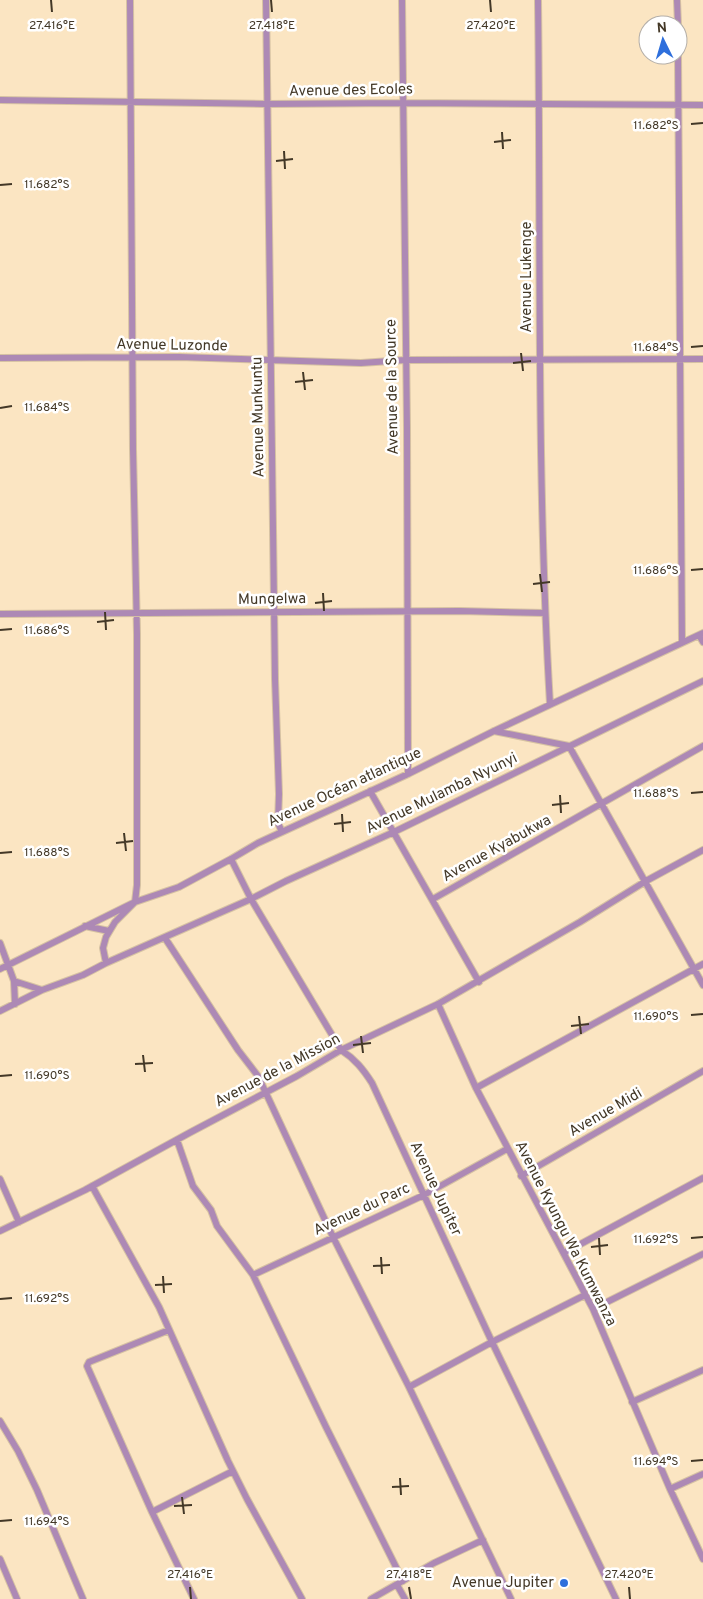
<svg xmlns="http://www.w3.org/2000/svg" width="703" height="1599" font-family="Overpass,sans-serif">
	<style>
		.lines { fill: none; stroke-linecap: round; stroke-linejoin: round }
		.street-casing { stroke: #d6c2a3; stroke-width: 8 }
		.street { stroke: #ad89b5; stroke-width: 6 }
		.ticks { fill: none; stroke: #433827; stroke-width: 2 }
		.poi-dot { fill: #2e6fdc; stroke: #fff; stroke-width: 2 }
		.labels { text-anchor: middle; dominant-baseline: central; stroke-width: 5; stroke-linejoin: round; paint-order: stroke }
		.street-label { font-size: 15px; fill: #433827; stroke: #fff }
		.poi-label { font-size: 15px; fill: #433827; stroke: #fff; text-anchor: end }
		.ticks-label { font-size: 12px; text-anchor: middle; fill: #433827; stroke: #fff; stroke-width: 5; stroke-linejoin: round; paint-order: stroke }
	</style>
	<rect width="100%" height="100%" fill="#fbe5c2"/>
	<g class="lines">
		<defs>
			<path id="street" d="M 266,0 L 275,679 L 279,794 L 278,823 L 282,832
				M 402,0 L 407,428 L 408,774
				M 538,0 C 541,235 536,470 550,704
				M 677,0 L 678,25
				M 678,53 L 682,642
				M 0,100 L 266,104 L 402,103 L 703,105
				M 0,358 L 179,357 L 361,363 L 405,360 L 703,359
				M 0,614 L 460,611 L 545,613
				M 699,635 L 703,642
				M 494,731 L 569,746 L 703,985
				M 370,791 L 479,982
				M 231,859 L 251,899 L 341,1050 C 355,1059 363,1069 372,1083 L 492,1342 L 616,1599
				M 433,899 L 703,746
				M 85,926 L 109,931
				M 165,938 L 238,1050 L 258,1076 L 333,1237 L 409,1387
				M 0,943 L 14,981 L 15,1004
				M 106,963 L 103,948 L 106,937 L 115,922 L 135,902 L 137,885 L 137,634 L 133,449 L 130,0
				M 0,969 L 135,902 L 179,887 L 231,859 L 258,843 L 408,774 L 494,731 L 703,633
				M 14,981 L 42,990
				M 438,1004 L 476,1088 L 593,1309 L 670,1489 L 703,1559
				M 0,1011 L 42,990 L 83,975 L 106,963 L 251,899 L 286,881 L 394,832 L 703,681
				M 476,1088 L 703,964
				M 177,1140 L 193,1186 L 211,1210 L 217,1226 L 253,1275 L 326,1427 L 403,1581
				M 521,1176 L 703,1071
				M 0,1179 L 19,1222
				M 92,1186 L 159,1307 L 228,1461 L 247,1499 L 302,1599
				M 0,1231 L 85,1190 L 191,1132 L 297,1076 L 341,1050 L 438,1004 L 580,922 L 646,881 L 703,850
				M 564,1253 L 703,1178
				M 253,1275 L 424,1195 L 507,1149
				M 593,1309 L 703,1254
				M 169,1330 L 89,1362 L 87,1366 L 152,1512 L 194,1599
				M 632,1402 L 703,1370
				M 0,1421 L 18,1451 L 37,1490 L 83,1599
				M 670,1489 L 703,1474
				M 152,1512 L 233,1471
				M 0,1559 L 17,1599
				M 397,1585 L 405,1599
				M 371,1599 L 434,1563 L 483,1540
				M 511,1599 L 409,1387 L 492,1342 L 585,1295"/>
		</defs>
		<use href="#street" class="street-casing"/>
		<use href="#street" class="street"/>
	</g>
	<path class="ticks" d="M 51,0 L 52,12M 271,0 L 272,12M 490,0 L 491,12M 691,124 L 703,123M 502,132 L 503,149M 494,142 L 511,140M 284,151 L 285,169M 276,161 L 293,159M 0,185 L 12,184M 691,347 L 703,346M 521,353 L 523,371M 513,363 L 531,361M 303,372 L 305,390M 295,382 L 313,380M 0,408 L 12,406M 691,570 L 703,569M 540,574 L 542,592M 533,584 L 550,582M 323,593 L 324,611M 315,603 L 332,601M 105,612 L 106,630M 97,622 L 114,620M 0,630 L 12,629M 691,793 L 703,792M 560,795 L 561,813M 552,805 L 569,803M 342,814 L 343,832M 334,824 L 351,822M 124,833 L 126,851M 116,843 L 133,841M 0,853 L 12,852M 691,1015 L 703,1014M 579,1016 L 581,1034M 571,1026 L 589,1024M 361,1036 L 363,1053M 353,1045 L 371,1043M 143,1055 L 145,1072M 135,1064 L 153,1063M 0,1076 L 12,1075M 599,1238 L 600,1255M 691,1238 L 703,1237M 591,1247 L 608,1245M 381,1257 L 382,1274M 373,1266 L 390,1265M 163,1276 L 164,1293M 155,1285 L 172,1284M 0,1299 L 12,1298M 691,1461 L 703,1460M 400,1478 L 401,1495M 392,1487 L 409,1486M 182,1497 L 184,1514M 174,1506 L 192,1505M 0,1521 L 12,1520M 190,1587 L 191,1599M 409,1587 L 411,1599M 629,1587 L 630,1599"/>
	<circle class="poi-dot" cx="564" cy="1583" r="5"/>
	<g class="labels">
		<g class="street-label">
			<text transform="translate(351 91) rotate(-1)">Avenue des Ecoles</text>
			<text transform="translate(527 277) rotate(-90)">Avenue Lukenge</text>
			<text transform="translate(172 346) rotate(1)">Avenue Luzonde</text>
			<text transform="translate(393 387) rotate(-91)">Avenue de la Source</text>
			<text transform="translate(259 417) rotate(-91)">Avenue Munkuntu</text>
			<text transform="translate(272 600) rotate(-1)">Mungelwa</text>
			<text transform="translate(345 788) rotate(-25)">Avenue Océan atlantique</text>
			<text transform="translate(442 794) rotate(-26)">Avenue Mulamba Nyunyi</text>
			<text transform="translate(497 849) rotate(-29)">Avenue Kyabukwa</text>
			<text transform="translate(278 1071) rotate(-28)">Avenue de la Mission</text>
			<text transform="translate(606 1113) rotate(-30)">Avenue Midi</text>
			<text transform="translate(435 1189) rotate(65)">Avenue Jupiter</text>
			<text transform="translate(362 1210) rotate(-25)">Avenue du Parc</text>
			<text transform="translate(565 1234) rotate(63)">Avenue Kyungu Wa Kumwanza</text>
		</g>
		<g class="poi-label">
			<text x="554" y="1583">Avenue Jupiter</text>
		</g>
	</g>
	<g class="ticks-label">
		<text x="52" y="29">27.416°E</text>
		<text x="272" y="29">27.418°E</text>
		<text x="491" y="29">27.420°E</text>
		<text x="656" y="129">11.682°S</text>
		<text x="47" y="188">11.682°S</text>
		<text x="656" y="351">11.684°S</text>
		<text x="47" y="411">11.684°S</text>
		<text x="656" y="574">11.686°S</text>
		<text x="47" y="634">11.686°S</text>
		<text x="656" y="797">11.688°S</text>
		<text x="47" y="856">11.688°S</text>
		<text x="656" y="1020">11.690°S</text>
		<text x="47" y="1079">11.690°S</text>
		<text x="656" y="1243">11.692°S</text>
		<text x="47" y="1302">11.692°S</text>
		<text x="656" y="1465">11.694°S</text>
		<text x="47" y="1525">11.694°S</text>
		<text x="190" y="1578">27.416°E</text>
		<text x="409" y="1578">27.418°E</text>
		<text x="629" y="1578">27.420°E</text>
	</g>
	<g transform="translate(663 40) rotate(355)"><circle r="24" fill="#ffffff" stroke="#b4afa9"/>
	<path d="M0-4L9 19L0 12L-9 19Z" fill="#2e6fdc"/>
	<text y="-8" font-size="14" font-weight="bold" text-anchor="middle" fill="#433827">N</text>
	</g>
</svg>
